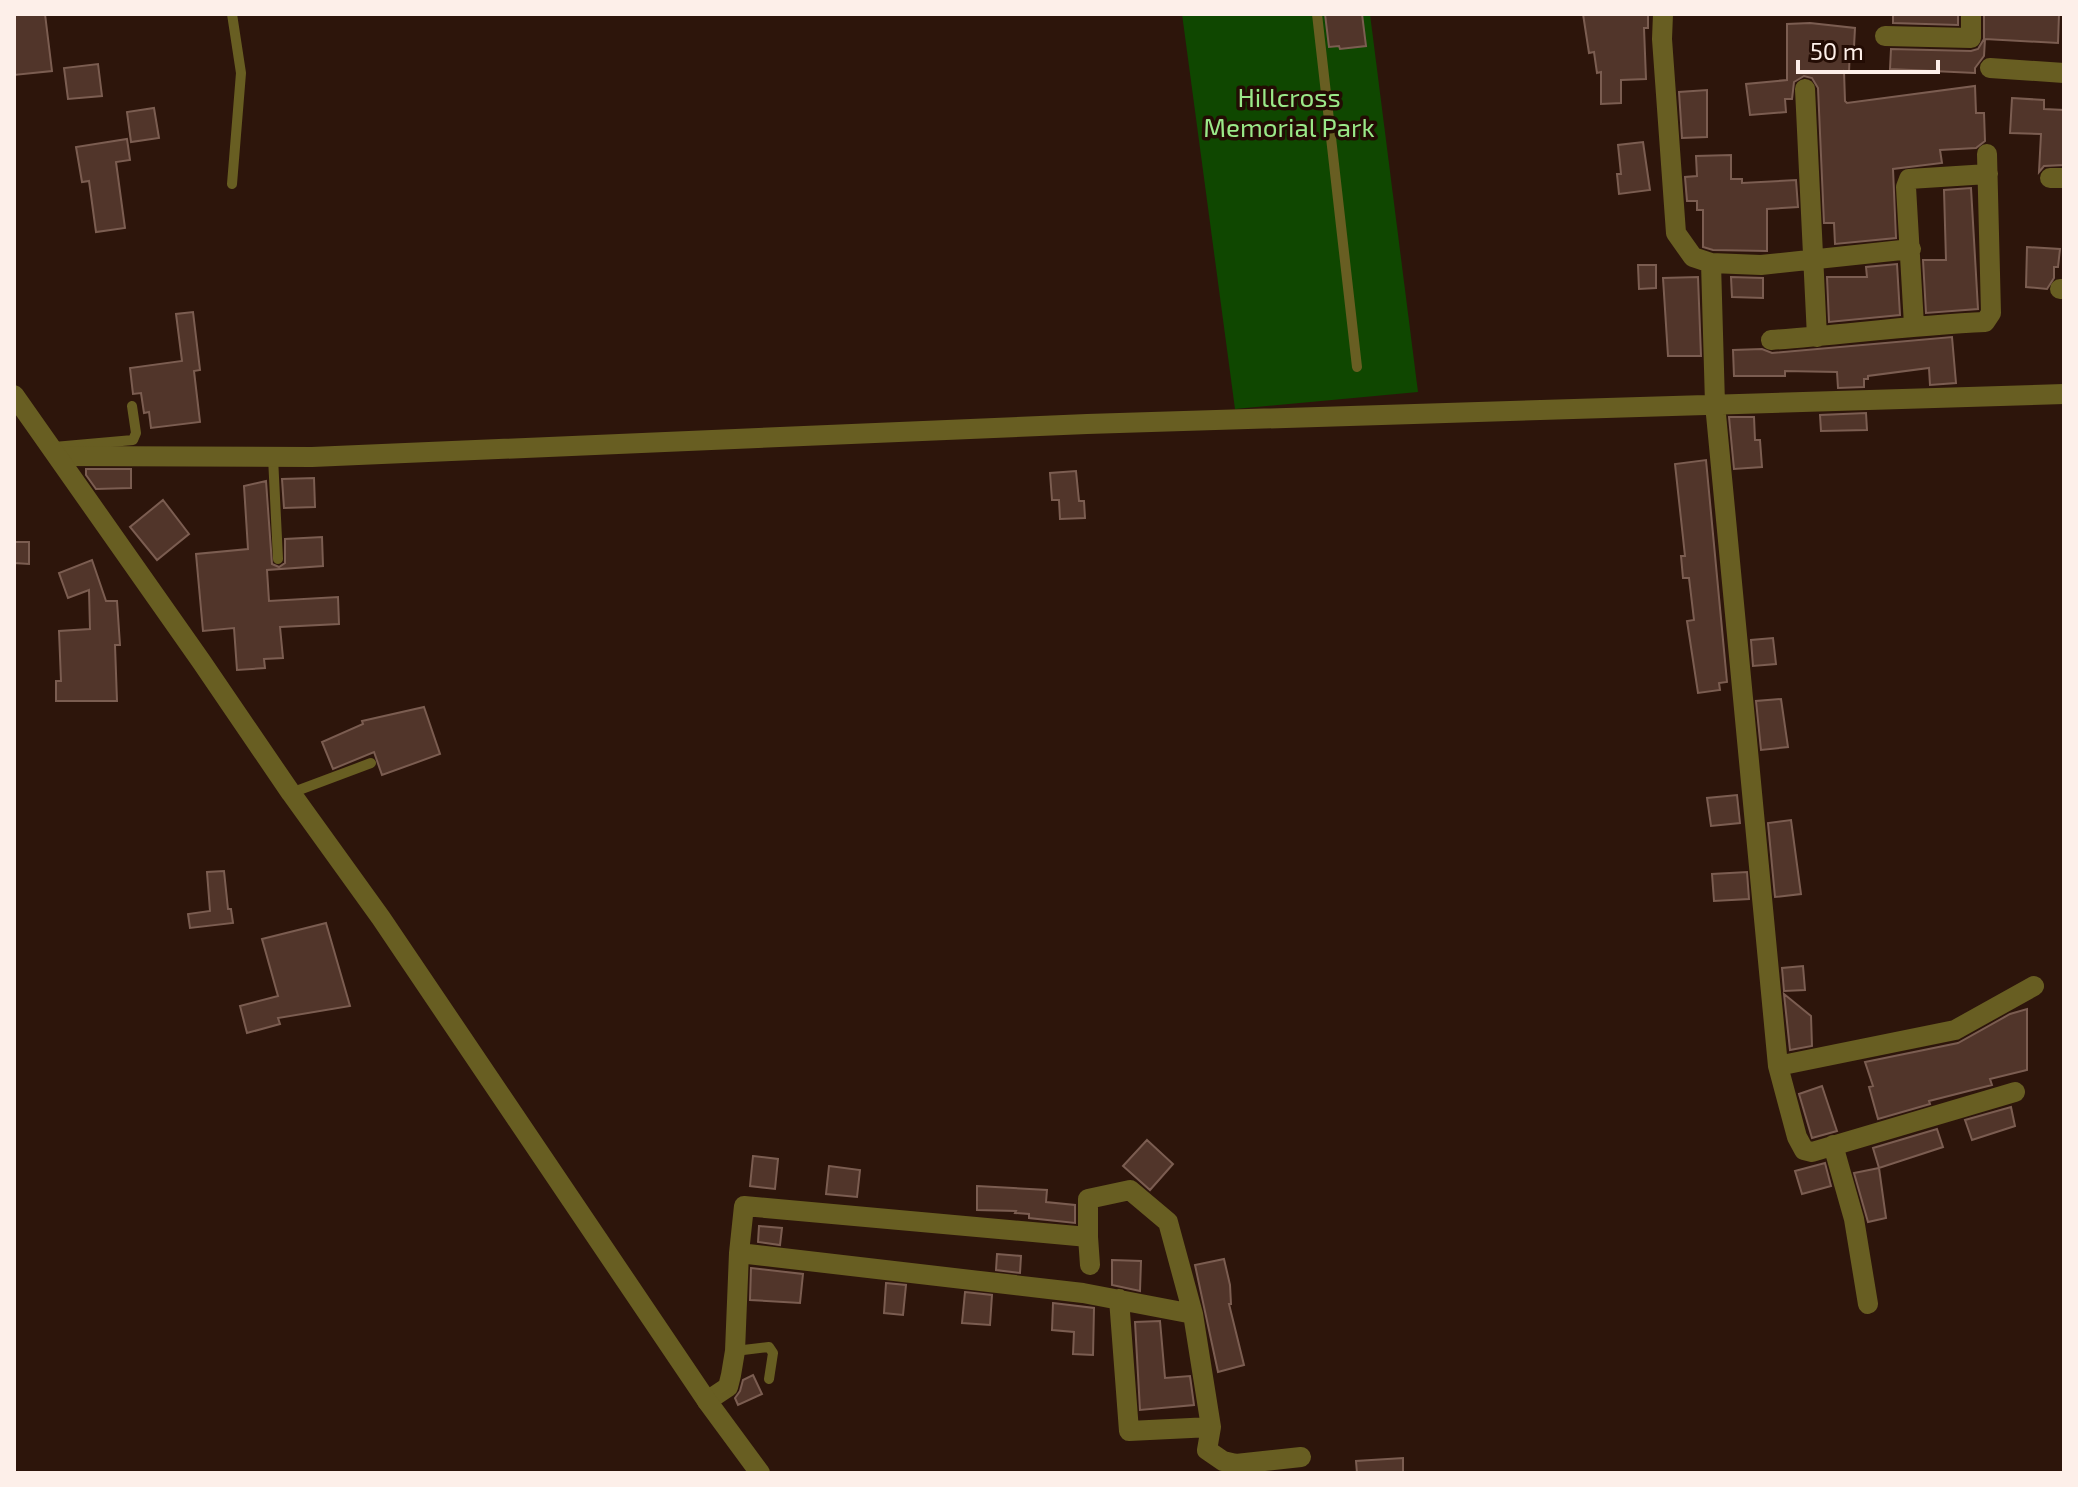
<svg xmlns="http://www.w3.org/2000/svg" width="2078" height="1487" font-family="'Exo 2',sans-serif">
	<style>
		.green { fill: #0f4700 }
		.building { fill: #51352a; stroke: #7b5d51; stroke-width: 2 }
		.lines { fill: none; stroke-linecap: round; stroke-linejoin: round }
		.service { stroke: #685e22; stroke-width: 10 }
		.minor { stroke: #685e22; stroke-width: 20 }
		.tertiary { stroke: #685e22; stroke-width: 20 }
		.labels { text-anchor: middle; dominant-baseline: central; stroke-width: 7; stroke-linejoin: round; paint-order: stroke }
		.park-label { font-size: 26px; fill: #9ae888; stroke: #230c04 }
	</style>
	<rect width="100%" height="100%" fill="#2d150b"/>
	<path class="green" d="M 1182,14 L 1370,14 L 1418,392 L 1235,409 Z"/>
	<path class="building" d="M 14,14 L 45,14 L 52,71 L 14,75 Z
		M 1325,14 L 1362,14 L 1366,46 L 1340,49 L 1339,46 L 1329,47 Z
		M 1583,14 L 1648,14 L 1648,28 L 1644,28 L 1646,79 L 1621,80 L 1621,103 L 1601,104 L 1601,72 L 1597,73 L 1594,52 L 1589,53 Z
		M 1893,14 L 1958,14 L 1958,25 L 1893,23 Z
		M 1984,14 L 2059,14 L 2058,43 L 1985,39 L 1984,56 L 1975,68 L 1975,73 L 1890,69 L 1891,49 L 1971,51 L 1978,49 L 1984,39 Z
		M 1810,23 L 1855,28 L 1854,47 L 1850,47 L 1849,72 L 1844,71 L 1845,101 L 1847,103 L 1975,86 L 1976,113 L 1984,113 L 1985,141 L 1976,148 L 1940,150 L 1942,163 L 1893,169 L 1896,238 L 1835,244 L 1834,223 L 1824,223 L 1818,88 L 1812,78 L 1804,76 L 1794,82 L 1792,99 L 1785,99 L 1786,112 L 1750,115 L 1746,84 L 1787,80 L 1787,24 Z
		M 98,64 L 102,96 L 68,99 L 64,68 Z
		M 1707,90 L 1707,137 L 1682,138 L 1679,92 Z
		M 2012,98 L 2044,100 L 2044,109 L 2064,110 L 2064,165 L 2044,166 L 2039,172 L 2041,134 L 2010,133 Z
		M 154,108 L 159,138 L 131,142 L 127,112 Z
		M 127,139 L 130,160 L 116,162 L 125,228 L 96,232 L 89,181 L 82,182 L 76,147 Z
		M 1643,142 L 1650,190 L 1619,194 L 1617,174 L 1621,174 L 1618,145 Z
		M 1731,155 L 1731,179 L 1742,179 L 1742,183 L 1796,180 L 1798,207 L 1767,209 L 1767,251 L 1713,250 L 1703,247 L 1703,210 L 1697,210 L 1697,201 L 1687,201 L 1685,177 L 1697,176 L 1696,156 Z
		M 1971,188 L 1978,309 L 1926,313 L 1923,260 L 1946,260 L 1944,190 Z
		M 2027,247 L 2060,249 L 2058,267 L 2054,267 L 2054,278 L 2047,289 L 2026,287 Z
		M 1897,264 L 1900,315 L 1829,322 L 1827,277 L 1867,277 L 1866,267 Z
		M 1638,265 L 1656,265 L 1656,288 L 1639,289 Z
		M 1698,277 L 1701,356 L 1668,356 L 1663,278 Z
		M 1731,277 L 1763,278 L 1763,298 L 1732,297 Z
		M 193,312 L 200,370 L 194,371 L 200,422 L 151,428 L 149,412 L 144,413 L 141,393 L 133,394 L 130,368 L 182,361 L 176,314 Z
		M 1952,337 L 1956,383 L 1930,385 L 1929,368 L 1868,376 L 1868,379 L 1864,379 L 1864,387 L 1838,388 L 1837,372 L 1785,371 L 1785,376 L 1734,376 L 1733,350 L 1762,349 L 1772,353 Z
		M 1866,413 L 1867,430 L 1821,431 L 1820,415 Z
		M 1729,417 L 1754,417 L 1755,440 L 1760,440 L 1762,467 L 1734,469 Z
		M 1706,460 L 1727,682 L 1719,683 L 1720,690 L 1698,693 L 1687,621 L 1694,620 L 1689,578 L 1683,578 L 1681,556 L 1685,556 L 1675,464 Z
		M 86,469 L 131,469 L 131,488 L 96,489 L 86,475 Z
		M 1076,471 L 1079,501 L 1084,501 L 1085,518 L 1060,519 L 1059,500 L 1052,500 L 1050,473 Z
		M 314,478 L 315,507 L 284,508 L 282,479 Z
		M 266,481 L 272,564 L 279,567 L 285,563 L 285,539 L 322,537 L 323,566 L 267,570 L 269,601 L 338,597 L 339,624 L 280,627 L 283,658 L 264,659 L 265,668 L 237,670 L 234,628 L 203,631 L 196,554 L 248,549 L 244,486 Z
		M 163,500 L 189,534 L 157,560 L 130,527 Z
		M 14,542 L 29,542 L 29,564 L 14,563 Z
		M 92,560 L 106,601 L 117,601 L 120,645 L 115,645 L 117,701 L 56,701 L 56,681 L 61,681 L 59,631 L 90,629 L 89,590 L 68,598 L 59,573 Z
		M 1773,638 L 1776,664 L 1753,666 L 1751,640 Z
		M 1781,699 L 1788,747 L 1761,750 L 1756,701 Z
		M 424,707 L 440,754 L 382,775 L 374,752 L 333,769 L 322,742 L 363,724 L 362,721 Z
		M 1737,795 L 1740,823 L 1711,826 L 1707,798 Z
		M 1791,820 L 1801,894 L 1775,897 L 1768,823 Z
		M 224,871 L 228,909 L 231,909 L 233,923 L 190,928 L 188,914 L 210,911 L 207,872 Z
		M 1747,872 L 1749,899 L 1714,901 L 1712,874 Z
		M 326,923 L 350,1006 L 278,1018 L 280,1024 L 247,1033 L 240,1006 L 278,996 L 262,939 Z
		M 1803,966 L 1805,990 L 1784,991 L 1782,968 Z
		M 1784,994 L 1811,1016 L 1812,1046 L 1790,1050 Z
		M 2027,1009 L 2027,1070 L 1990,1079 L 1992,1085 L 1929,1101 L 1930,1104 L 1878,1119 L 1869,1087 L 1873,1086 L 1865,1062 L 1958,1043 L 2010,1014 Z
		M 1822,1086 L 1837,1131 L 1812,1138 L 1799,1094 Z
		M 2011,1107 L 2015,1126 L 1972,1140 L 1965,1120 Z
		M 1937,1129 L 1943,1147 L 1879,1168 L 1873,1148 Z
		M 1147,1140 L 1173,1164 L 1150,1190 L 1123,1166 Z
		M 753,1156 L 778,1159 L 775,1189 L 750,1186 Z
		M 1825,1163 L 1831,1186 L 1802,1194 L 1795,1171 Z
		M 829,1166 L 860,1170 L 857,1197 L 826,1194 Z
		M 1879,1168 L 1886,1218 L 1868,1222 L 1854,1173 Z
		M 977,1186 L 1047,1190 L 1046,1202 L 1075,1205 L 1075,1223 L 1029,1218 L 1029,1214 L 1015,1213 L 1016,1211 L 977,1210 Z
		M 759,1226 L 782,1228 L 780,1245 L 758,1242 Z
		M 997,1254 L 1021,1256 L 1020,1273 L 996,1270 Z
		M 1224,1259 L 1230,1285 L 1231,1304 L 1229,1304 L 1244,1365 L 1218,1372 L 1195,1265 Z
		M 1112,1260 L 1141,1261 L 1140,1291 L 1112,1285 Z
		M 751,1268 L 803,1274 L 800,1303 L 750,1300 Z
		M 886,1283 L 906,1285 L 903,1315 L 884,1313 Z
		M 965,1292 L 992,1295 L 990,1325 L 962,1323 Z
		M 1053,1303 L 1094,1308 L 1093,1355 L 1073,1354 L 1074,1332 L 1052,1330 Z
		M 1160,1321 L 1165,1378 L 1190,1376 L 1194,1405 L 1140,1410 L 1135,1322 Z
		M 753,1375 L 762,1394 L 738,1405 L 735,1398 L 740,1391 L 743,1380 Z
		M 1403,1458 L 1403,1473 L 1357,1473 L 1356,1461 Z"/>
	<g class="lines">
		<path class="service" d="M 1317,14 L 1357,367
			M 232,184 L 241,73 L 232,14
			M 54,447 L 133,440 L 136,433 L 132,406
			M 273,457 L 278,559
			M 291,793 L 371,763
			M 735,1351 L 769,1347 L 773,1353 L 769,1379"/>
		<path class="minor" d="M 1663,14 L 1662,39 L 1676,233 L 1693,257 L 1711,263 L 1761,265 L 1911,249
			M 1885,36 L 1971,38 L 1971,14
			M 1990,68 L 2064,73
			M 1805,89 L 1817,337
			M 2050,178 L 2064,178
			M 1711,263 L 1715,404 L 1778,1066 L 1797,1137 L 1804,1150 L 1812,1152 L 2015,1092
			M 2060,289 L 2064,289
			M 1914,325 L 1906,187 L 1909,179 L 1988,174
			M 1771,340 C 1842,335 1913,325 1985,322 L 1991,313 L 1987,154
			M 58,456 L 312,457 L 1087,424 L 2064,394
			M 1778,1066 L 1955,1030 L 2034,986
			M 1833,1145 L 1854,1219 L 1868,1304
			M 1088,1237 L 1088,1199 L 1130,1190 L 1168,1222 L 1193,1314
			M 739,1253 L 1083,1293 L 1193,1314 L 1211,1427 L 1207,1450 L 1223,1461 L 1236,1464 L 1301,1457
			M 1119,1299 L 1129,1431 L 1211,1427
			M 707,1401 L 728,1387 L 731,1375 L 735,1351 L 739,1253 L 744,1206 L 1088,1237 L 1090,1265"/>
		<path class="tertiary" d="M 14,395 L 201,661 L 291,793 L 381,918 L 707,1401 L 760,1473"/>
	</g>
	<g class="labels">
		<g class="park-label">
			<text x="1289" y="96">Hillcross<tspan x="1289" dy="30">Memorial Park</tspan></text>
		</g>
	</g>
	<rect width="2078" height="1487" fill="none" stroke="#fdefe9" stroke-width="32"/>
	<path d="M1798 60v12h140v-12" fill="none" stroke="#fdefe9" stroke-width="4"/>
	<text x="1810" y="60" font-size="24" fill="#fdefe9" stroke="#230c04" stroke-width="6" paint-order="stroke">50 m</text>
</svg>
